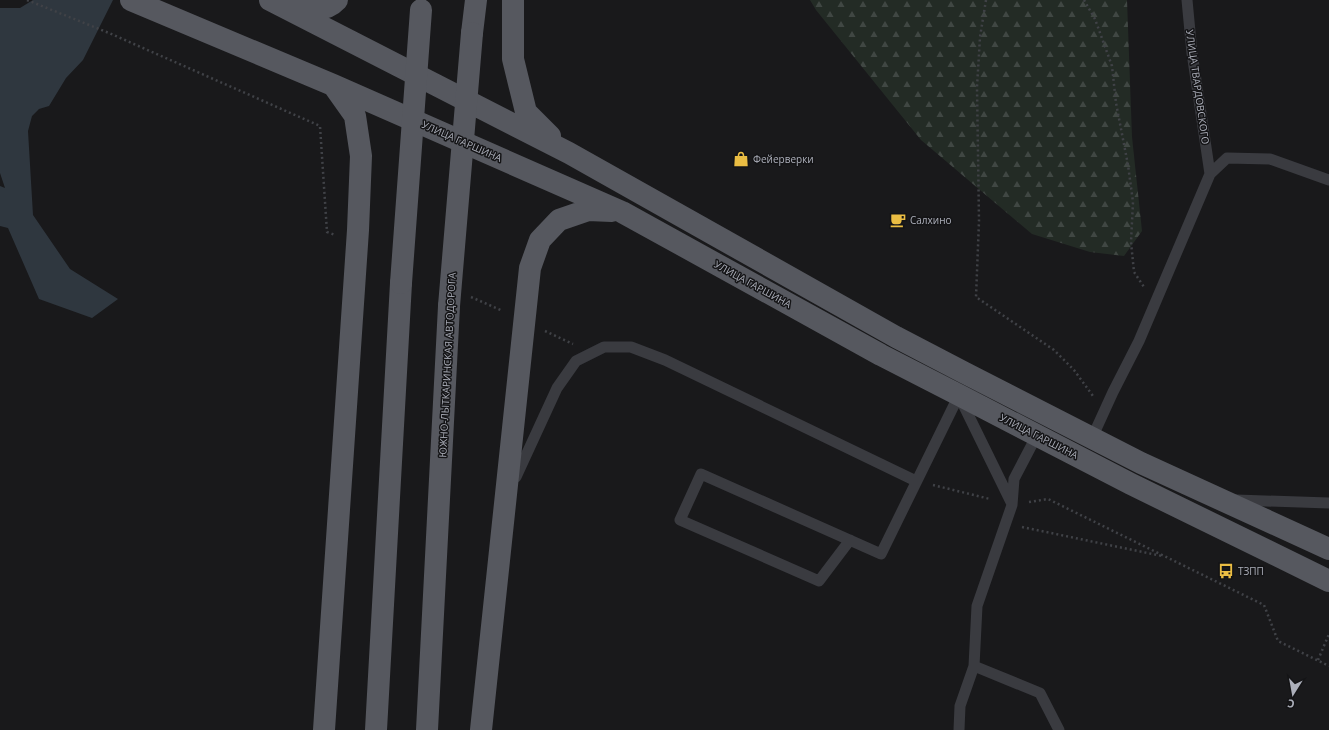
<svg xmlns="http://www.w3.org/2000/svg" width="1329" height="730" font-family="'Open Sans',sans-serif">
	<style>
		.forest { fill: url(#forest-firs) }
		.water { fill: #2f373f }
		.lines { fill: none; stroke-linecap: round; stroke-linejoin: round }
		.path { stroke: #404247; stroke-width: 2.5; stroke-dasharray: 2 3; stroke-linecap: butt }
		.service { stroke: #3a3b40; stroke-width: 11 }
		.primary { stroke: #56585f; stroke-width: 22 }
		.primary-bridge { stroke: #56585f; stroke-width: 22 }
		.labels { text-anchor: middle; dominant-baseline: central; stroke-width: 3; stroke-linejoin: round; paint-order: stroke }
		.street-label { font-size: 10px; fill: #acafba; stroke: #141416 }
		.poi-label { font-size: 10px; fill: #acafba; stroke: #141416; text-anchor: start }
	</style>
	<defs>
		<pattern id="forest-firs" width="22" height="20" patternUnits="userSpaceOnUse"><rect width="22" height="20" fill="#232b25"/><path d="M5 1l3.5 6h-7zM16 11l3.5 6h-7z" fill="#404743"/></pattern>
	</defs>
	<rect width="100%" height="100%" fill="#19191b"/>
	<path class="forest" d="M 810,0 L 1127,0 L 1132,137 L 1142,231 L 1124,256 L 1090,252 L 1032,234 L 921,140 L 816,10 Z"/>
	<path class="water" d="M 33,0 L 113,0 L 83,60 L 66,78 L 49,106 L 39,109 L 32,116 L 28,131 L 33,215 L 70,269 L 118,299 L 92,318 L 39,299 L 8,228 L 0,226 L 0,186 L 5,188 L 0,173 L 0,8 L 20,8 Z"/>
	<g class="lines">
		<path class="path" d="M 27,0 L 109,33 L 320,126 L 327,232 L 335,235
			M 986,0 L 980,37 L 977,87 L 979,221 L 976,297 L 1054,350 L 1074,370 L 1093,396
			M 1084,0 L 1095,19 L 1112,66 L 1116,103 L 1128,165 L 1133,202 L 1131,242 L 1134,272 L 1144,287
			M 471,297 L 503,311
			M 545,331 L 573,344
			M 933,485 L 990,499
			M 1029,502 L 1048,499 L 1264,605 L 1278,641 L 1329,666
			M 1022,527 L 1162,556
			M 1318,660 L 1329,634"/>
		<path class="service" d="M 1187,0 L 1192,53 L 1210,174
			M 960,398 L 1012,504
			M 1092,438 L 1113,392 L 1139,341 L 1210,174 L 1227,158 L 1270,159 L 1329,180
			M 516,477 L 557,388 L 576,361 L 604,347 L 631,347 L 665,360 L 916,481
			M 1236,500 L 1329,503
			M 850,540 L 819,581 L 680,520 L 701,474 L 881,554 L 959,395
			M 974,666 L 1040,693 L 1059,730
			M 959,730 L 960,706 L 974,666 L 977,606 L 1012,505 L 1014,479 L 1037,435"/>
		<path class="primary" d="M 131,0 L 333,85 L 622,212 L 881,355 L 959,395 L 1131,484 L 1329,581
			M 270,0 L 569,153 L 896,337 L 965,373 L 1141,463 L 1329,549
			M 513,0 L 513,59 L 526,112 L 550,136
			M 294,5 C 309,9 325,13 337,0
			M 472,33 L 476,0
			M 324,730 L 358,230 L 361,156 L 355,116 L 333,85
			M 376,730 L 401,283
			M 427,730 L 449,306
			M 481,730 L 530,268 L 540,240 L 559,220 L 588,210 L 612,211"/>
		<path class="primary-bridge" d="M 401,283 L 421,10
			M 449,306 L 472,33"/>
	</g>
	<defs>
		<symbol id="shop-bare" viewBox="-9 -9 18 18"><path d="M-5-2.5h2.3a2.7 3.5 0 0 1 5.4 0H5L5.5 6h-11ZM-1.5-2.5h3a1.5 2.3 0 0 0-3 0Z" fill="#eabd43" stroke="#141416" stroke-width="2.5" paint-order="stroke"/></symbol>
		<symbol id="cafe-bare" viewBox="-9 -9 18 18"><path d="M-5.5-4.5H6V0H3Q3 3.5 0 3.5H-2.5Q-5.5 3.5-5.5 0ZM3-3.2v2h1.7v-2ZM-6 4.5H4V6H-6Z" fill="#eabd43" stroke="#141416" stroke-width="2.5" paint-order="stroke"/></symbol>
		<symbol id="bus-bare" viewBox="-9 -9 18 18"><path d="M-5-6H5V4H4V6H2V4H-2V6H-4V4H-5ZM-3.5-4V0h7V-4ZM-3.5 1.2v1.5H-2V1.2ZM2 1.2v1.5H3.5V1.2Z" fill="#eabd43" stroke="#141416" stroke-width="2.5" paint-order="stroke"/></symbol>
	</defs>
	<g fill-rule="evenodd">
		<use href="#shop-bare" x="730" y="148" width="22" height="22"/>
		<use href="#cafe-bare" x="887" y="209" width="22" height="22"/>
		<use href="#bus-bare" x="1215" y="560" width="22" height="22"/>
	</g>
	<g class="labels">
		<g class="street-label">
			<text transform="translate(1198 87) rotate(82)">УЛИЦА ТВАРДОВСКОГО</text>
			<text transform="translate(462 141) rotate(24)">УЛИЦА ГАРШИНА</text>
			<text transform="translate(753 284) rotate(29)">УЛИЦА ГАРШИНА</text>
			<text transform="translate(447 365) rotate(-87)">ЮЖНО-ЛЫТКАРИНСКАЯ АВТОДОРОГА</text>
			<text transform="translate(1039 436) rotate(27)">УЛИЦА ГАРШИНА</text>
		</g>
		<g class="poi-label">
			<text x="753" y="159">Фейерверки</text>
			<text x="910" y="220">Салхино</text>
			<text x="1238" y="571">ТЗПП</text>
		</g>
	</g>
	<g transform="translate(1293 694) rotate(191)" stroke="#141416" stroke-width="3" paint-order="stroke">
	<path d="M0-3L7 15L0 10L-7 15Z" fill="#acafba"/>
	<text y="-6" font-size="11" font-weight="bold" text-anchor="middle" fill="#acafba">С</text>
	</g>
</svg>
